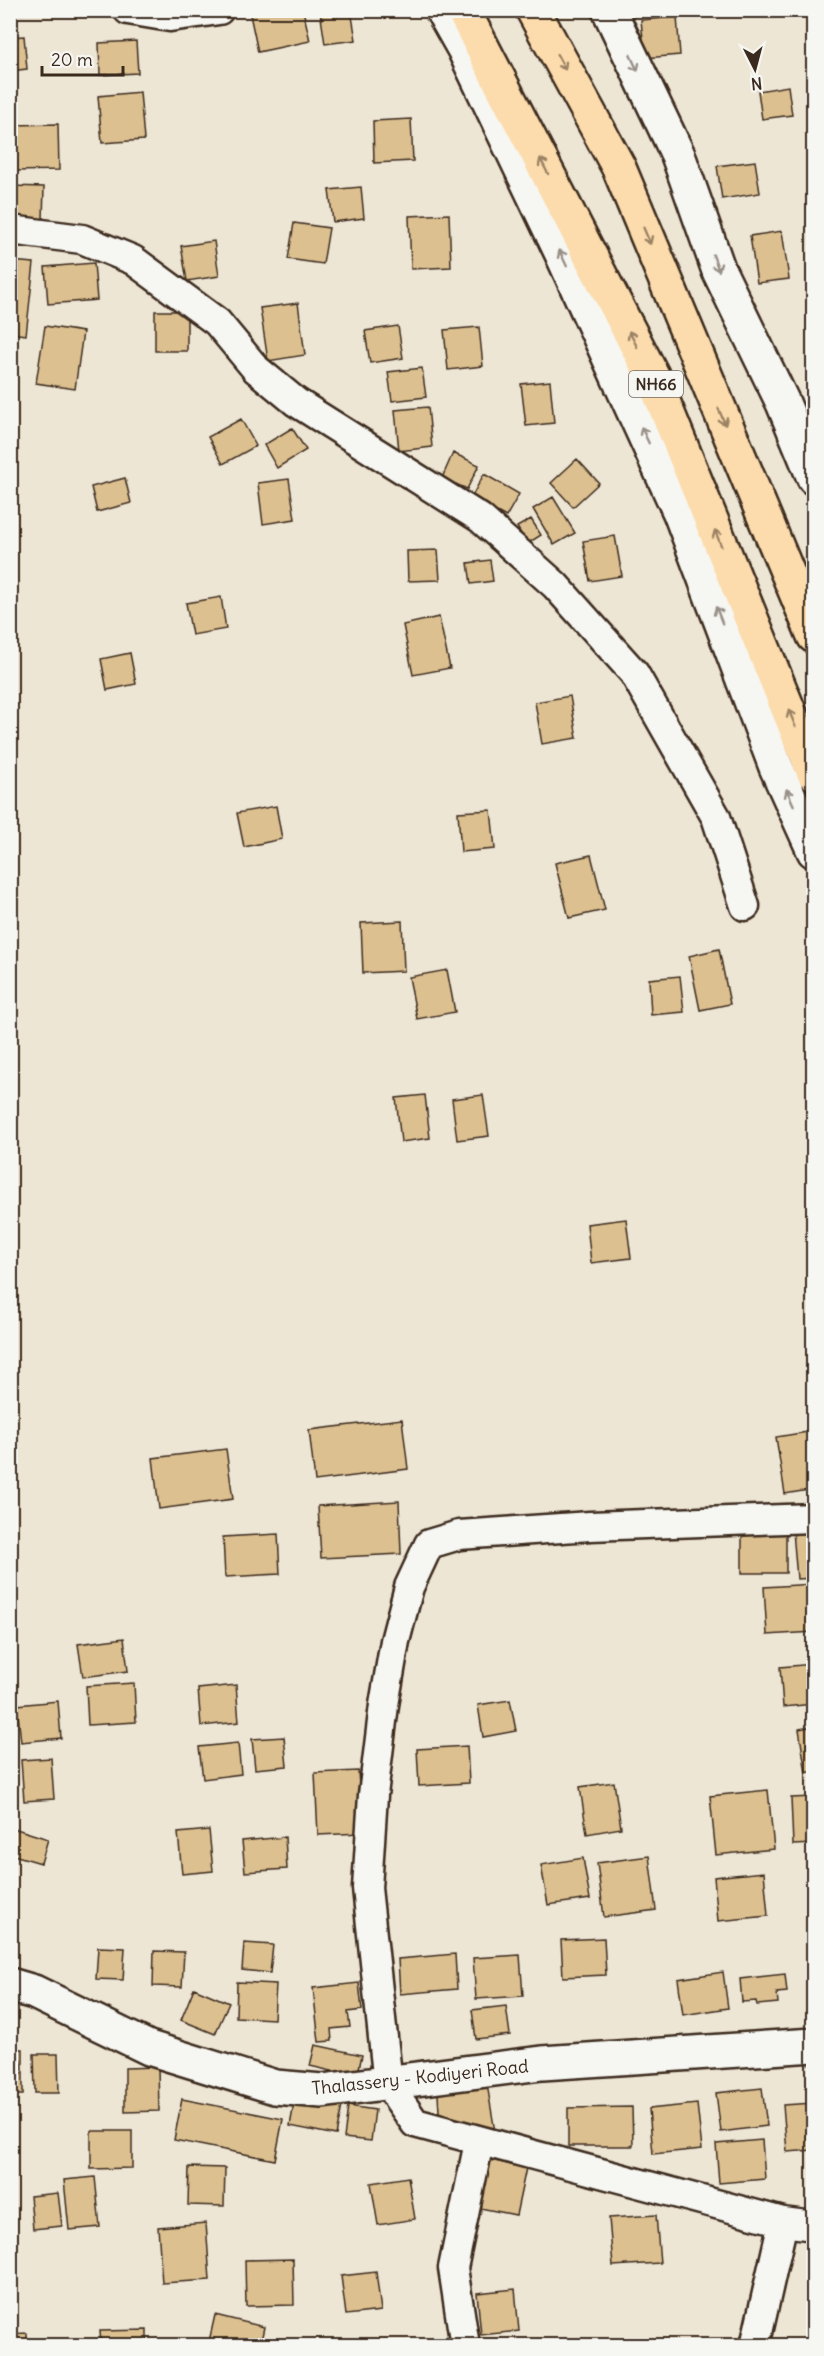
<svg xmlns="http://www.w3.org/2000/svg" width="824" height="2356" font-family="Delius,sans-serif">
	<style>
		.building { fill: #dcc090; stroke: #3b2a1e; stroke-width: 1.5 }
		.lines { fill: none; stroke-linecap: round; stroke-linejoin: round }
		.street-casing { stroke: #3b2a1e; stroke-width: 33 }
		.secondary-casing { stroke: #3b2a1e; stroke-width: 38 }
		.highway-casing { stroke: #3b2a1e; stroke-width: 38 }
		.street { stroke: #f6f6f2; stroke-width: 28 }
		.secondary { stroke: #f6f6f2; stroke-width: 33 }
		.highway { stroke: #fcdcac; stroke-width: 33 }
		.oneway { stroke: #9c8365 }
		.oneway2 { stroke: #989088 }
		.labels { text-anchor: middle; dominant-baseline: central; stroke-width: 6; stroke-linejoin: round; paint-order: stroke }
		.shield { fill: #f6f6f2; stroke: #73675e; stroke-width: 1.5 }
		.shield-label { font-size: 16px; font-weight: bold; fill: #3b2a1e }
		.street-label { font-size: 18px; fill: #3b2a1e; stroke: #f6f6f2 }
	</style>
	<rect width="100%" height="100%" fill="#eee6d5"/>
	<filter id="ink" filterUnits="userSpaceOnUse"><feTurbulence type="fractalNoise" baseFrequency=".0167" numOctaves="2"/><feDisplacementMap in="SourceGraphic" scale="12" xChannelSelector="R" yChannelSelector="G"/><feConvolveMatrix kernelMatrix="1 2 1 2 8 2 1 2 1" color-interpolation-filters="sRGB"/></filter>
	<g filter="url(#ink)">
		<path class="building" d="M 249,10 L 303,10 L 310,41 L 258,52 Z
			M 351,10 L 356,40 L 325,44 L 320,11 Z
			M 677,17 L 680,55 L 645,58 L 641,20 Z
			M 24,36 L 27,69 L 10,71 L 10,37 Z
			M 136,41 L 138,73 L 100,75 L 99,43 Z
			M 788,86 L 792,115 L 762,119 L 758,91 Z
			M 140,92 L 144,140 L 102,143 L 98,96 Z
			M 411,119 L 413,161 L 374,163 L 373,121 Z
			M 58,124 L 59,170 L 15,171 L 14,125 Z
			M 755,161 L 760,193 L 722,199 L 717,166 Z
			M 10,186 L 44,187 L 43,219 L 10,218 Z
			M 361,187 L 364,218 L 333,222 L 329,190 Z
			M 449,214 L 451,267 L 411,269 L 409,216 Z
			M 294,223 L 329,228 L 323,264 L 288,259 Z
			M 782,231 L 789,279 L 757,283 L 750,236 Z
			M 214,241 L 219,276 L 187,281 L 181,246 Z
			M 10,261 L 34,263 L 26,335 L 10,333 Z
			M 94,263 L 97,300 L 48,304 L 45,267 Z
			M 298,303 L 305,355 L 268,361 L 260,308 Z
			M 155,311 L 187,311 L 187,351 L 155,351 Z
			M 45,326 L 83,332 L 75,389 L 36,383 Z
			M 398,326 L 403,358 L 370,363 L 365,331 Z
			M 479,327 L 483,366 L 448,370 L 444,330 Z
			M 422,368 L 426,397 L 392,401 L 388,372 Z
			M 550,381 L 554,423 L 526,426 L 521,384 Z
			M 428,407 L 432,447 L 399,451 L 395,410 Z
			M 241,419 L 256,446 L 223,464 L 208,437 Z
			M 292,428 L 306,450 L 277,468 L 264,445 Z
			M 453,453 L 479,465 L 467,489 L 442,478 Z
			M 577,459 L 599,483 L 573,507 L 551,483 Z
			M 484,474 L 519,494 L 506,517 L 471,498 Z
			M 125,478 L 131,503 L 97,512 L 91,487 Z
			M 289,479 L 295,519 L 263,524 L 258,483 Z
			M 553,497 L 575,533 L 554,545 L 533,509 Z
			M 531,519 L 541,535 L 527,544 L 517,527 Z
			M 615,536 L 622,576 L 590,581 L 583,541 Z
			M 438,550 L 440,580 L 408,581 L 407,551 Z
			M 490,560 L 493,581 L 471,584 L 468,563 Z
			M 221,597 L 226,629 L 192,635 L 186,603 Z
			M 439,617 L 450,668 L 413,675 L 403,625 Z
			M 130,653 L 136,684 L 107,690 L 101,659 Z
			M 570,696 L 577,738 L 542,744 L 535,702 Z
			M 276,806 L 282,839 L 244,847 L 237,813 Z
			M 491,810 L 495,849 L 461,852 L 458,812 Z
			M 591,855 L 605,910 L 569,918 L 555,863 Z
			M 402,921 L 404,971 L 363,973 L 361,923 Z
			M 719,949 L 730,1004 L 700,1010 L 689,956 Z
			M 447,970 L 455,1012 L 417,1019 L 409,977 Z
			M 680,976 L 684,1012 L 651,1015 L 649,979 Z
			M 425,1095 L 430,1138 L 401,1142 L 396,1098 Z
			M 483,1095 L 489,1136 L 457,1140 L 452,1099 Z
			M 626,1219 L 631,1258 L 591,1263 L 587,1224 Z
			M 402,1419 L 408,1469 L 315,1481 L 309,1430 Z
			M 814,1431 L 814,1489 L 785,1494 L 776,1437 Z
			M 226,1449 L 233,1499 L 159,1509 L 153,1458 Z
			M 399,1501 L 401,1554 L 321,1558 L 318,1506 Z
			M 814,1529 L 814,1578 L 797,1579 L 793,1531 Z
			M 742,1531 L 786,1531 L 786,1573 L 742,1573 Z
			M 278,1534 L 280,1574 L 225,1577 L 223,1537 Z
			M 814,1584 L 814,1632 L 767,1635 L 764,1587 Z
			M 124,1638 L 128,1671 L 83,1677 L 78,1644 Z
			M 814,1664 L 814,1704 L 783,1707 L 780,1667 Z
			M 134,1683 L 136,1722 L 88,1725 L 86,1686 Z
			M 236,1685 L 239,1722 L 201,1726 L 198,1689 Z
			M 510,1700 L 516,1731 L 483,1737 L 478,1705 Z
			M 58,1701 L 61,1738 L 21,1742 L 17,1705 Z
			M 814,1726 L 814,1771 L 806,1773 L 799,1729 Z
			M 284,1737 L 287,1766 L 255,1769 L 252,1739 Z
			M 238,1743 L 241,1774 L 203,1779 L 199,1747 Z
			M 467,1746 L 469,1783 L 419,1786 L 417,1749 Z
			M 51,1758 L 54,1799 L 24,1801 L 21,1760 Z
			M 358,1771 L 362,1833 L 318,1835 L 315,1773 Z
			M 614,1782 L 621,1828 L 587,1834 L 580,1787 Z
			M 768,1790 L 774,1849 L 716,1855 L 710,1796 Z
			M 814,1797 L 814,1844 L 793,1845 L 791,1798 Z
			M 10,1827 L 48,1839 L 41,1863 L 10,1854 Z
			M 209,1830 L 213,1871 L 182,1874 L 178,1833 Z
			M 285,1837 L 287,1869 L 245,1872 L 242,1841 Z
			M 649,1856 L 656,1910 L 604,1917 L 597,1863 Z
			M 583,1858 L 590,1899 L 548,1905 L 541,1865 Z
			M 764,1872 L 768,1916 L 718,1921 L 714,1877 Z
			M 814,1890 L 814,1935 L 813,1935 L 807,1891 Z
			M 604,1938 L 606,1975 L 563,1977 L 561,1940 Z
			M 244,1943 L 273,1945 L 270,1973 L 242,1970 Z
			M 98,1947 L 125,1948 L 123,1980 L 96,1979 Z
			M 154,1951 L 184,1952 L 182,1987 L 153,1986 Z
			M 455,1954 L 457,1989 L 400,1994 L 398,1959 Z
			M 520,1955 L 523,1996 L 476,1999 L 473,1958 Z
			M 723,1972 L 728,2008 L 683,2015 L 678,1979 Z
			M 785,1974 L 787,1992 L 777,1993 L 778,2003 L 757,2005 L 756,2001 L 742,2002 L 740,1979 Z
			M 237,1982 L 276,1984 L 274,2019 L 236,2017 Z
			M 359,1983 L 362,2010 L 348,2012 L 350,2027 L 331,2029 L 332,2041 L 319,2042 L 313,1988 Z
			M 194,1988 L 229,2003 L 215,2034 L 181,2020 Z
			M 506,2006 L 510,2035 L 476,2039 L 472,2010 Z
			M 315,2045 L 362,2055 L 357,2077 L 310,2066 Z
			M 10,2049 L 23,2049 L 23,2095 L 10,2095 Z
			M 34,2054 L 58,2054 L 59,2093 L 35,2093 Z
			M 158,2067 L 159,2111 L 125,2112 L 125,2068 Z
			M 487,2084 L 495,2132 L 439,2112 L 438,2094 Z
			M 762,2088 L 767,2126 L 721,2132 L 716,2093 Z
			M 295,2098 L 342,2106 L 336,2135 L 290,2126 Z
			M 182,2099 L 283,2119 L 275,2160 L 174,2140 Z
			M 814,2103 L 814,2150 L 787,2152 L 783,2105 Z
			M 697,2104 L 702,2149 L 653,2154 L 649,2109 Z
			M 348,2106 L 375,2110 L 371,2141 L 344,2138 Z
			M 632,2107 L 633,2146 L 568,2146 L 568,2108 Z
			M 91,2131 L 132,2131 L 132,2168 L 91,2169 Z
			M 762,2140 L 765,2179 L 719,2183 L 716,2144 Z
			M 490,2160 L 526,2168 L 516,2215 L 480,2208 Z
			M 189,2167 L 225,2168 L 224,2206 L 188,2205 Z
			M 95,2177 L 100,2227 L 69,2230 L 64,2180 Z
			M 408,2177 L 415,2219 L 378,2225 L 371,2183 Z
			M 58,2193 L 62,2226 L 33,2229 L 30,2196 Z
			M 656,2215 L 660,2263 L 613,2266 L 609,2218 Z
			M 206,2223 L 210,2280 L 162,2283 L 158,2227 Z
			M 293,2259 L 294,2305 L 246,2306 L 245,2260 Z
			M 376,2272 L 381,2311 L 346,2315 L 341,2276 Z
			M 515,2289 L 519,2331 L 481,2335 L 477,2293 Z
			M 215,2315 L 264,2327 L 260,2346 L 208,2346 Z
			M 147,2330 L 147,2346 L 101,2346 L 100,2331 Z
			M 27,2333 L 27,2346 L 10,2346 L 10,2334 Z"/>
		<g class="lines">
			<defs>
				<path id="street" d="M 128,10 L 170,17 L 219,10
					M 10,230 L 82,239 L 133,260 L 217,322 L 256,369 L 296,402 L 480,518 L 555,585 L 634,673 L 716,817 L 745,906
					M 814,1518 L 590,1526 L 459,1535 L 429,1544 L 409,1587 L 395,1641 L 384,1705 L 373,1795 L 367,1888 L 388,2084 L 415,2123 L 783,2222 L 814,2226
					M 465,2346 L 453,2268 L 479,2142
					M 755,2346 L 783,2222"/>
				<path id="secondary" d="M 442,10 L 464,49 L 561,252 L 680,513 L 776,767 L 814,851
					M 609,10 L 678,155 L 719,271 L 783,403 L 814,478
					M 10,1985 L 34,1992 L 149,2048 L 275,2087 L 322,2091 L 542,2063 L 814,2045"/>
				<path id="highway" d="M 463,10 L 653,377 L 814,773
					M 533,10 L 619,168 L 814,636"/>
			</defs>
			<use href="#street" class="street-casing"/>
			<use href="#secondary" class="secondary-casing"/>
			<use href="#highway" class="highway-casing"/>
			<use href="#street" class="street"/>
			<use href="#secondary" class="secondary"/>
			<use href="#highway" class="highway"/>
		</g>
		<defs><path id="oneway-shaft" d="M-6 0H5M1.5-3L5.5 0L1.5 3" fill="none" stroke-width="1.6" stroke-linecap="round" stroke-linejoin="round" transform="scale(1.5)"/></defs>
		<g class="oneway">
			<use href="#oneway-shaft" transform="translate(561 62) rotate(61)"/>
			<use href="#oneway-shaft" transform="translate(544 166) rotate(-117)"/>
			<use href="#oneway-shaft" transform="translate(647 236) rotate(67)"/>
			<use href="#oneway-shaft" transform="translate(633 339) rotate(-117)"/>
			<use href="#oneway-shaft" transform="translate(722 417) rotate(67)"/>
			<use href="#oneway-shaft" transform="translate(718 538) rotate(-112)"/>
			<use href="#oneway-shaft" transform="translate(792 718) rotate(-112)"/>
		</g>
		<g class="oneway2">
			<use href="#oneway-shaft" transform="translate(634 63) rotate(65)"/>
			<use href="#oneway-shaft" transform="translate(563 258) rotate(-115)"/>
			<use href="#oneway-shaft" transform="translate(716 263) rotate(70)"/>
			<use href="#oneway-shaft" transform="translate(645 435) rotate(-115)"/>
			<use href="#oneway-shaft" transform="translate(719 615) rotate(-111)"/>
			<use href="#oneway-shaft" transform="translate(790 797) rotate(-114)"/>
		</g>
	</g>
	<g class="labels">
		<rect class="shield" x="629" y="371" width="54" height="26" rx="4.5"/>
		<g class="shield-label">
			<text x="656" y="384">NH66</text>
		</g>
		<g class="street-label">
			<text transform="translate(420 2077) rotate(-6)">Thalassery - Kodiyeri Road</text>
		</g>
	</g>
	<rect width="824" height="2356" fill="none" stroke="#f6f6f2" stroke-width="36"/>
	<rect x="18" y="18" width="788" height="2320" fill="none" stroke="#3b2a1e" stroke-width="2" filter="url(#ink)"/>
	<g transform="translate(755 69) rotate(174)" stroke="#f6f6f2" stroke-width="4.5" paint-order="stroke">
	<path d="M0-4.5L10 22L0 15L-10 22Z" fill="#3b2a1e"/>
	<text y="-9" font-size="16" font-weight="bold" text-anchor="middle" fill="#3b2a1e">N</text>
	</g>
	<path d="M42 66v9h81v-9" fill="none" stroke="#3b2a1e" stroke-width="3"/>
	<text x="51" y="66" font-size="18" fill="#3b2a1e" stroke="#f6f6f2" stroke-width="4.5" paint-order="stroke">20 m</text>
</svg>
